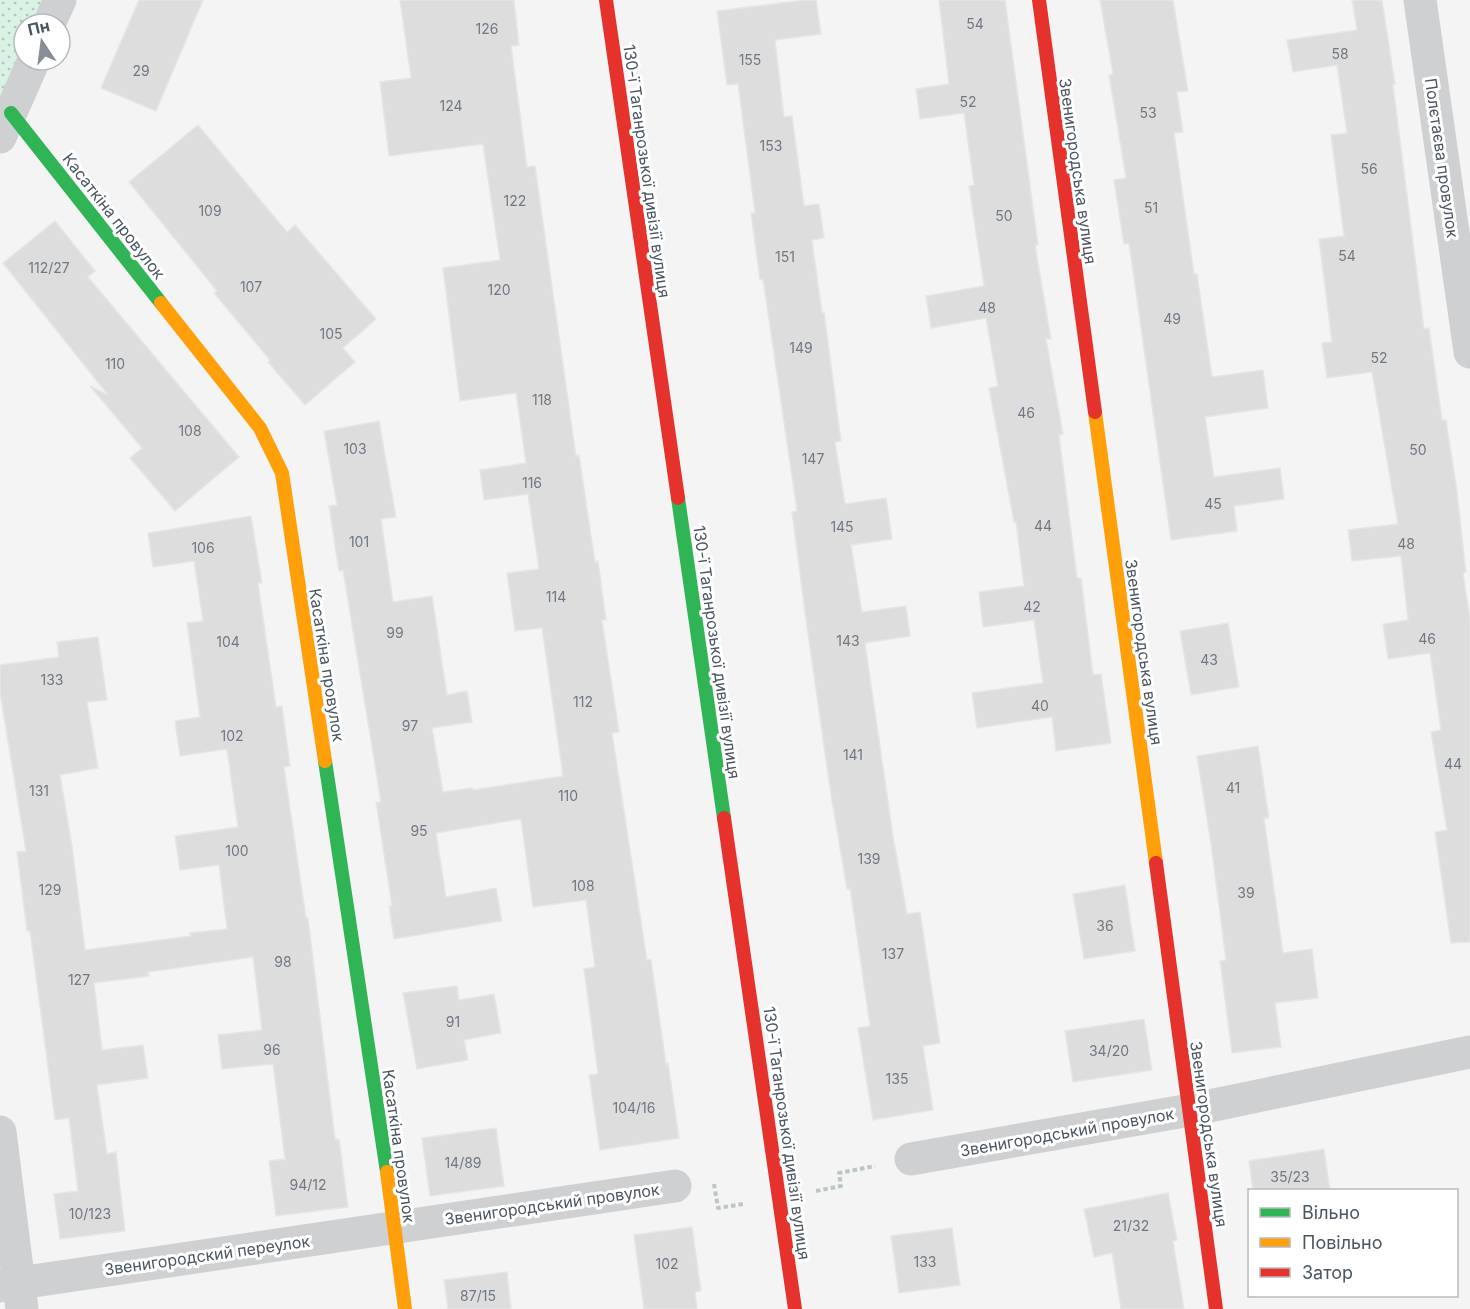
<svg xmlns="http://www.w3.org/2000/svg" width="1470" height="1309" font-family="Inter,sans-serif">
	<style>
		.grass { fill: url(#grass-dots) }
		.building { fill: #ddddde; stroke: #e5e6e7; stroke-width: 1.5 }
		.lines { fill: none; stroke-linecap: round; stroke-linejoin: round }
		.path { stroke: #bcc7c4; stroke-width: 4; stroke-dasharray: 4.5 3; stroke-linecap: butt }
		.street { stroke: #ced0d2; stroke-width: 33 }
		.fast { stroke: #30b455; stroke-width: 14 }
		.slow { stroke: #ff9f0a; stroke-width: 14 }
		.jam { stroke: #e5322d; stroke-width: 14 }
		.labels { text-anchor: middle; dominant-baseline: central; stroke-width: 6; stroke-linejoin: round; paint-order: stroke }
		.number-label { font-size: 14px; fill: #707881 }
		.street-label { font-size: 16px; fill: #4a5661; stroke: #fff }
	</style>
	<defs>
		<pattern id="grass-dots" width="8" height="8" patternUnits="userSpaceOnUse" patternTransform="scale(1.5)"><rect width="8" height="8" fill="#d9f2e3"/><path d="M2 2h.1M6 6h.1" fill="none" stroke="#b2c7bb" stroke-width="1.8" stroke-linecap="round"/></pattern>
	</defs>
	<rect width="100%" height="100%" fill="#f4f4f4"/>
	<path class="grass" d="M 0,0 L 52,0 L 40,24 L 24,24 L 24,58 L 0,108 Z"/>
	<path class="building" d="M 139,0 L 203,0 L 156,111 L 101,88 Z
		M 400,0 L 514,0 L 519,45 L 511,46 L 527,167 L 535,166 L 576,456 L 579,455 L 595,562 L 598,561 L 606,620 L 602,620 L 619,732 L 612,733 L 647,960 L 651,960 L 666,1064 L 668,1063 L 679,1138 L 600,1150 L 589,1075 L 598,1074 L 584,969 L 595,967 L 586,900 L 533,907 L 521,819 L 436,833 L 446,897 L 496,888 L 502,921 L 394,939 L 389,906 L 392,906 L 376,802 L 381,802 L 343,570 L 339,571 L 329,506 L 337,505 L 324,431 L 379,421 L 396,517 L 381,519 L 393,602 L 432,596 L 447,695 L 467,691 L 472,722 L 432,728 L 443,792 L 472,788 L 473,790 L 563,776 L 542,628 L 515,631 L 507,573 L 539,569 L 528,494 L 484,500 L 480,470 L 526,463 L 516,393 L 460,401 L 443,268 L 500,260 L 483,144 L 389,156 L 380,82 L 411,78 Z
		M 805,0 L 816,0 L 821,34 L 775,40 L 784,117 L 792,116 L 804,206 L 819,204 L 824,238 L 812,240 L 822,313 L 824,312 L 841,441 L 835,442 L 845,504 L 886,498 L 892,539 L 851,545 L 862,612 L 906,606 L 910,636 L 865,643 L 893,836 L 907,914 L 920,912 L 940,1043 L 923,1046 L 933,1110 L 873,1120 L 858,1028 L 870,1026 L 850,888 L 847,889 L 831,795 L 806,620 L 792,512 L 797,511 L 763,279 L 760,280 L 751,213 L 755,213 L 738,84 L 727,85 L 717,11 Z
		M 939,0 L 1005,0 L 1038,245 L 1035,245 L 1051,339 L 1046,339 L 1063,434 L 1059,435 L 1077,578 L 1081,578 L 1093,675 L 1101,674 L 1111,743 L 1056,751 L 1052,717 L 977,728 L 972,693 L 1043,683 L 1034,620 L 983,627 L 979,592 L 1024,586 L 1016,522 L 1014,522 L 989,388 L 998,386 L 986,318 L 931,328 L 926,296 L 984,286 L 969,186 L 974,185 L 964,113 L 920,119 L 916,89 L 949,84 Z
		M 1100,0 L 1173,0 L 1188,91 L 1177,92 L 1183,132 L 1174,133 L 1194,274 L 1197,274 L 1212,377 L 1263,370 L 1268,408 L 1205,417 L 1214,477 L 1280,468 L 1284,499 L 1234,506 L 1237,531 L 1171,540 L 1129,243 L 1124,244 L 1114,180 L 1126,178 L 1109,75 L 1113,74 Z
		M 1352,0 L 1382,0 L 1395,84 L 1393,85 L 1424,329 L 1429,328 L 1442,420 L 1446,420 L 1457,491 L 1466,572 L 1463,573 L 1470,619 L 1470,942 L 1451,943 L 1435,832 L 1447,830 L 1431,732 L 1441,730 L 1430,653 L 1388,659 L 1383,624 L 1408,620 L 1401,556 L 1352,561 L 1348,530 L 1398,524 L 1372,372 L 1327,378 L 1322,343 L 1332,342 L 1319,239 L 1344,236 L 1331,135 L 1347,133 L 1337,65 L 1293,72 L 1287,40 L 1357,30 Z
		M 198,125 L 287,232 L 295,225 L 376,319 L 343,348 L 355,362 L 305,405 L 268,362 L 270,360 L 214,293 L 217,291 L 129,182 Z
		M 55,221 L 95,271 L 88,277 L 239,457 L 175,511 L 130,458 L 142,448 L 90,386 L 108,395 L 3,263 Z
		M 251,516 L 262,583 L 258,583 L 276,707 L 282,706 L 290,766 L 284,767 L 306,918 L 308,918 L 335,1139 L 339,1139 L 348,1207 L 276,1216 L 269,1161 L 285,1159 L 273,1064 L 222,1069 L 218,1035 L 262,1030 L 253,957 L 148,972 L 149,976 L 94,983 L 102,1050 L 143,1045 L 148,1078 L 97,1085 L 107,1154 L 116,1152 L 125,1231 L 60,1239 L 54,1194 L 78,1191 L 69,1118 L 55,1120 L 30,931 L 27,931 L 17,852 L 26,851 L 0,693 L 0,665 L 59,657 L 57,642 L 98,637 L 107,700 L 87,702 L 98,768 L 60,775 L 72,846 L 85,950 L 191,936 L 190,933 L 227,929 L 219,865 L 180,870 L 175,836 L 238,827 L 227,749 L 180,756 L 175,721 L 200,717 L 187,623 L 203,621 L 194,561 L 153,567 L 148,533 Z
		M 1228,623 L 1239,687 L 1191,695 L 1180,631 Z
		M 1258,746 L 1269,818 L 1264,818 L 1283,953 L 1312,949 L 1318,998 L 1275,1003 L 1281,1047 L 1232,1053 L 1220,961 L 1226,960 L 1211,844 L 1197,756 Z
		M 1125,885 L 1135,951 L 1084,959 L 1073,894 Z
		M 457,986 L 459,1000 L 494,994 L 501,1033 L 464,1040 L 468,1060 L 417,1069 L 403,993 Z
		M 1144,1019 L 1152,1070 L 1073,1082 L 1065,1031 Z
		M 496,1128 L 504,1186 L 430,1196 L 422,1138 Z
		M 1324,1149 L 1330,1191 L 1253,1191 L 1249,1161 Z
		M 1168,1193 L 1177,1240 L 1173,1241 L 1184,1309 L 1121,1309 L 1112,1253 L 1094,1257 L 1084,1209 Z
		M 692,1227 L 701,1291 L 695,1292 L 697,1309 L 644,1309 L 634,1235 Z
		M 952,1228 L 960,1285 L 899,1293 L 891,1236 Z
		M 507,1272 L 511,1309 L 448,1309 L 444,1280 Z"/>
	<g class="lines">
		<path class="path" d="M 714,1184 L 718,1208 L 743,1204
			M 816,1191 L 841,1186 L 839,1173 L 875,1166"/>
		<path class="street" d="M 1420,0 L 1470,352
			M 49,24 L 60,0
			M 0,137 L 34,60
			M 0,1132 L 22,1309
			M 911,1159 L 1190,1110 L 1470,1052
			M 0,1286 L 675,1186"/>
		<path class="fast" d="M 11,113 L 161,303
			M 678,498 L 724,818
			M 325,761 L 387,1172"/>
		<path class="slow" d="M 161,303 L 260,428 L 282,473 L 325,761
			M 1095,412 L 1156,863
			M 387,1172 L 405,1309"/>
		<path class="jam" d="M 606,0 L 678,498
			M 1039,0 L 1095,412
			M 724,818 L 795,1309
			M 1156,863 L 1216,1309"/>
	</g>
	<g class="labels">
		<g class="number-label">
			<text x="975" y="23">54</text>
			<text x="487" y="28">126</text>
			<text x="1340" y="53">58</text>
			<text x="750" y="59">155</text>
			<text x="141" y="70">29</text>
			<text x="968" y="101">52</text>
			<text x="451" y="105">124</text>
			<text x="1148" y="112">53</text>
			<text x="771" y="145">153</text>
			<text x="1369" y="168">56</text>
			<text x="515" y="200">122</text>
			<text x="1151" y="207">51</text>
			<text x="210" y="210">109</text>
			<text x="1004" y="215">50</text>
			<text x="1347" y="255">54</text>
			<text x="785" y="256">151</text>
			<text x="49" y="267">112/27</text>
			<text x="251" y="286">107</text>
			<text x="499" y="289">120</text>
			<text x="987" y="307">48</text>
			<text x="1172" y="318">49</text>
			<text x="331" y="333">105</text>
			<text x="801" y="347">149</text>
			<text x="1379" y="357">52</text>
			<text x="115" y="363">110</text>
			<text x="542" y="399">118</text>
			<text x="1026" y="412">46</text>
			<text x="190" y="430">108</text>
			<text x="355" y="448">103</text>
			<text x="1418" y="449">50</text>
			<text x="813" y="458">147</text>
			<text x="532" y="482">116</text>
			<text x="1213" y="503">45</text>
			<text x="1043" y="525">44</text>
			<text x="842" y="526">145</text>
			<text x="359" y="541">101</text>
			<text x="1406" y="543">48</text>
			<text x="203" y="547">106</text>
			<text x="556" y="596">114</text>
			<text x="1032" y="606">42</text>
			<text x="395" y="632">99</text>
			<text x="1427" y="638">46</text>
			<text x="848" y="640">143</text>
			<text x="228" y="641">104</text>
			<text x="1209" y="659">43</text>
			<text x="52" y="679">133</text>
			<text x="583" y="701">112</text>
			<text x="1040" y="705">40</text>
			<text x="410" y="725">97</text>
			<text x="232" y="735">102</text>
			<text x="853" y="754">141</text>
			<text x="1453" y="763">44</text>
			<text x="1233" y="787">41</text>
			<text x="39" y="790">131</text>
			<text x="568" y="795">110</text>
			<text x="419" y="830">95</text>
			<text x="237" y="850">100</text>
			<text x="869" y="858">139</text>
			<text x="583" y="885">108</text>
			<text x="50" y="889">129</text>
			<text x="1246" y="892">39</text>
			<text x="1105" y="925">36</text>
			<text x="893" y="953">137</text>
			<text x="283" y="961">98</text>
			<text x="79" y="979">127</text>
			<text x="453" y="1021">91</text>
			<text x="272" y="1049">96</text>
			<text x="1109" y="1050">34/20</text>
			<text x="897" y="1078">135</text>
			<text x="634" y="1107">104/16</text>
			<text x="463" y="1162">14/89</text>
			<text x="1290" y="1176">35/23</text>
			<text x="308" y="1184">94/12</text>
			<text x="90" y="1213">10/123</text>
			<text x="1131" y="1225">21/32</text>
			<text x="925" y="1261">133</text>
			<text x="667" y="1263">102</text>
			<text x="478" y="1295">87/15</text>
		</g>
		<g class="street-label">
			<text transform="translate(1442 158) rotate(82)">Полєтаєва провулок</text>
			<text transform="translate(647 171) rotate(82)">130-ї Таганрозької дивізії вулиця</text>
			<text transform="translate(1078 171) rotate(82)">Звенигородська вулиця</text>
			<text transform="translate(114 216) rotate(52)">Касаткіна провулок</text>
			<text transform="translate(717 652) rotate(82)">130-ї Таганрозької дивізії вулиця</text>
			<text transform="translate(1144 652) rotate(82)">Звенигородська вулиця</text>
			<text transform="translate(327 665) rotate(81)">Касаткіна провулок</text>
			<text transform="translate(1067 1132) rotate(-10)">Звенигородський провулок</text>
			<text transform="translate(787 1133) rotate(82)">130-ї Таганрозької дивізії вулиця</text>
			<text transform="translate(1209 1134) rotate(82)">Звенигородська вулиця</text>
			<text transform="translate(399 1146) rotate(82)">Касаткіна провулок</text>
			<text transform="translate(552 1204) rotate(-8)">Звенигородський провулок</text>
			<text transform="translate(207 1255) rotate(-8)">Звенигородский переулок</text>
		</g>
	</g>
	<rect x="1248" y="1189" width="210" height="108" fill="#ffffff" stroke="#b7bbc0" stroke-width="1.5"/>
	<rect x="1260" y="1208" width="30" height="9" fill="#30b455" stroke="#b7bbc0" stroke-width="1.5"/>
	<text x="1302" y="1219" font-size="18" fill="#4a5661">Вільно</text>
	<rect x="1260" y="1238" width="30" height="9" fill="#ff9f0a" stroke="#b7bbc0" stroke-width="1.5"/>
	<text x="1302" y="1249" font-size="18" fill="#4a5661">Повільно</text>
	<rect x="1260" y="1268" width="30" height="9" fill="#e5322d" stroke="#b7bbc0" stroke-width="1.5"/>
	<text x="1302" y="1279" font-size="18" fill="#4a5661">Затор</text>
	<g transform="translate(42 42) rotate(347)"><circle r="28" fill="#ffffff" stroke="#b7bbc0" stroke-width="1.5"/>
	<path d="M0-4.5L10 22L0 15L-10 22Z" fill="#868d94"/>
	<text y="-9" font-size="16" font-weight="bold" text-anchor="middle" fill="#4a5661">Пн</text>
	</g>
</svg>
